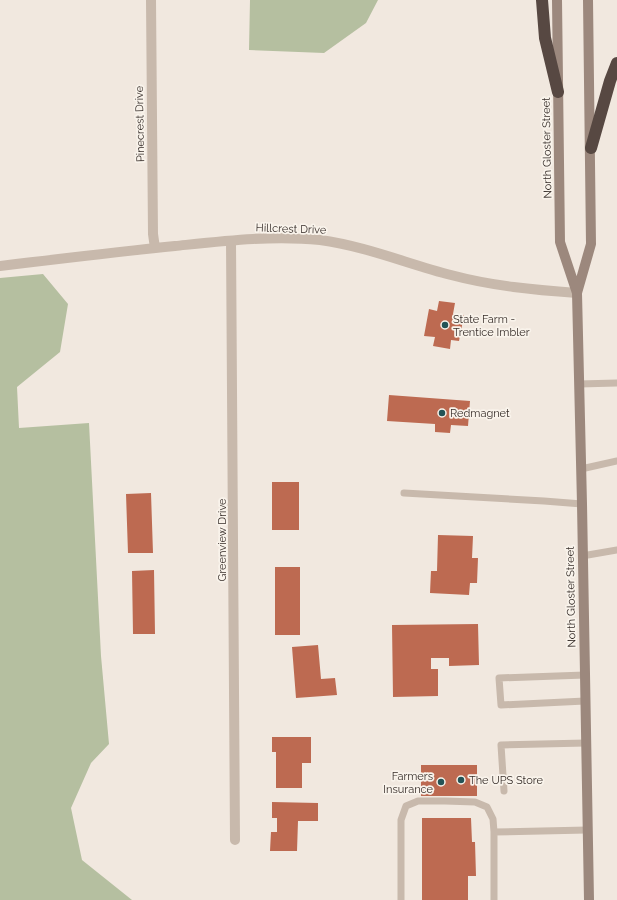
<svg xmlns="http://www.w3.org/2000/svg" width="617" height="900" font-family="Raleway,sans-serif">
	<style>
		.green { fill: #b5bfa0 }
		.building { fill: #bd6a51 }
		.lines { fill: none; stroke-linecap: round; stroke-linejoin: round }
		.service { stroke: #c8b9ac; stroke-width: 7 }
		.minor { stroke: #c8b9ac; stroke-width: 10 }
		.secondary { stroke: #9c887d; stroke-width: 10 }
		.motorway { stroke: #574842; stroke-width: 12 }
		.poi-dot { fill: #235356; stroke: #f9f3eb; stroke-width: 1.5 }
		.labels { text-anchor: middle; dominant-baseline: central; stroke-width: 3.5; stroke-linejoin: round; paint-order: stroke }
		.street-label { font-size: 11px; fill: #372e2a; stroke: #f9f3eb }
		.poi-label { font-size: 11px; fill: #372e2a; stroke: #f9f3eb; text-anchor: start }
	</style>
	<rect width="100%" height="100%" fill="#f1e8df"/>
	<path class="green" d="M 250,0 L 378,0 L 366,23 L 324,53 L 249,50 Z
		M 43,274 L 68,304 L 60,352 L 17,387 L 19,428 L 89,423 L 101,656 L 109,744 L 91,763 L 71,808 L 82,860 L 132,900 L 0,900 L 0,278 Z"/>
	<path class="building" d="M 439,301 L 455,303 L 453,314 L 464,315 L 459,341 L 451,340 L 450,349 L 433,346 L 435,337 L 424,336 L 429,309 L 437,311 Z
		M 389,395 L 470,401 L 468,426 L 451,425 L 450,433 L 435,432 L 435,424 L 387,421 Z
		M 272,482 L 299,482 L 299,530 L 272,530 Z
		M 151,493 L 153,553 L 128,553 L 126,494 Z
		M 438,535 L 473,536 L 472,558 L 478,558 L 477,583 L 470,583 L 469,595 L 430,593 L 431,571 L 437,571 Z
		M 275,567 L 300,567 L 300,635 L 275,635 Z
		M 154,570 L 155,634 L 133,634 L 132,571 Z
		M 478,624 L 479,665 L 449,666 L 449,658 L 431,658 L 431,669 L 438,669 L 438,696 L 393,697 L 392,625 Z
		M 318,645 L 321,679 L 335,678 L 337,695 L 296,698 L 292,647 Z
		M 272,737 L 311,737 L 311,763 L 302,763 L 302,788 L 276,788 L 276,752 L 272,752 Z
		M 421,765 L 477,765 L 477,796 L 421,796 Z
		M 272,802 L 318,803 L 318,821 L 298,821 L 297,851 L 270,851 L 271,832 L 277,832 L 277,818 L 272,818 Z
		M 422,818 L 471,818 L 472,842 L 475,842 L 476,876 L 468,876 L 468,900 L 422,900 Z"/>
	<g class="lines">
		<path class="service" d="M 579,384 L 617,383
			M 581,469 L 617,461
			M 404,493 L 544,501 L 582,504
			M 582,556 L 617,550
			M 585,675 L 499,678 L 501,705 L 585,701
			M 504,791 L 501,745 L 586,743
			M 401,900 L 401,820 L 406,806 L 418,801 L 445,801 L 475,802 L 487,807 L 493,819 L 494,832
			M 494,900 L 494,832 L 587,830"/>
		<path class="minor" d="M 151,0 L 153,234 L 155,248
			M 231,241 L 235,840
			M 0,266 C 58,259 116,252 175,246 C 223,241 272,235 320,240 C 365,246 408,264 451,275 C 492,286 535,290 577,293"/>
		<path class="secondary" d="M 557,0 L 560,242 L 577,293
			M 588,0 L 591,244 L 577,293 L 582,504 L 589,900"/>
		<path class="motorway" d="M 542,0 L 545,38 L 558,92
			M 591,148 L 610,81 L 617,63"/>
	</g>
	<g class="poi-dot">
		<circle cx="445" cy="325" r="4"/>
		<circle cx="442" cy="413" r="4"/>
		<circle cx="461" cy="780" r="4"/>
		<circle cx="441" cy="782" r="4"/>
	</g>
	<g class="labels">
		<g class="street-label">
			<text transform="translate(140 124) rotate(-91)">Pinecrest Drive</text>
			<text transform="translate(547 148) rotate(-91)">North Gloster Street</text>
			<text transform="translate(291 229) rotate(2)">Hillcrest Drive</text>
			<text transform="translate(222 540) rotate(-90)">Greenview Drive</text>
			<text transform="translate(571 597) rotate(-91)">North Gloster Street</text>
		</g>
		<g class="poi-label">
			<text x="453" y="319">State Farm -<tspan x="453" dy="13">Trentice Imbler</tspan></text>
			<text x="450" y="413">Redmagnet</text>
			<text x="433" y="776" text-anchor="end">Farmers<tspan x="433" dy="13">Insurance</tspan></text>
			<text x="469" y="780">The UPS Store</text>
		</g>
	</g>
</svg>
